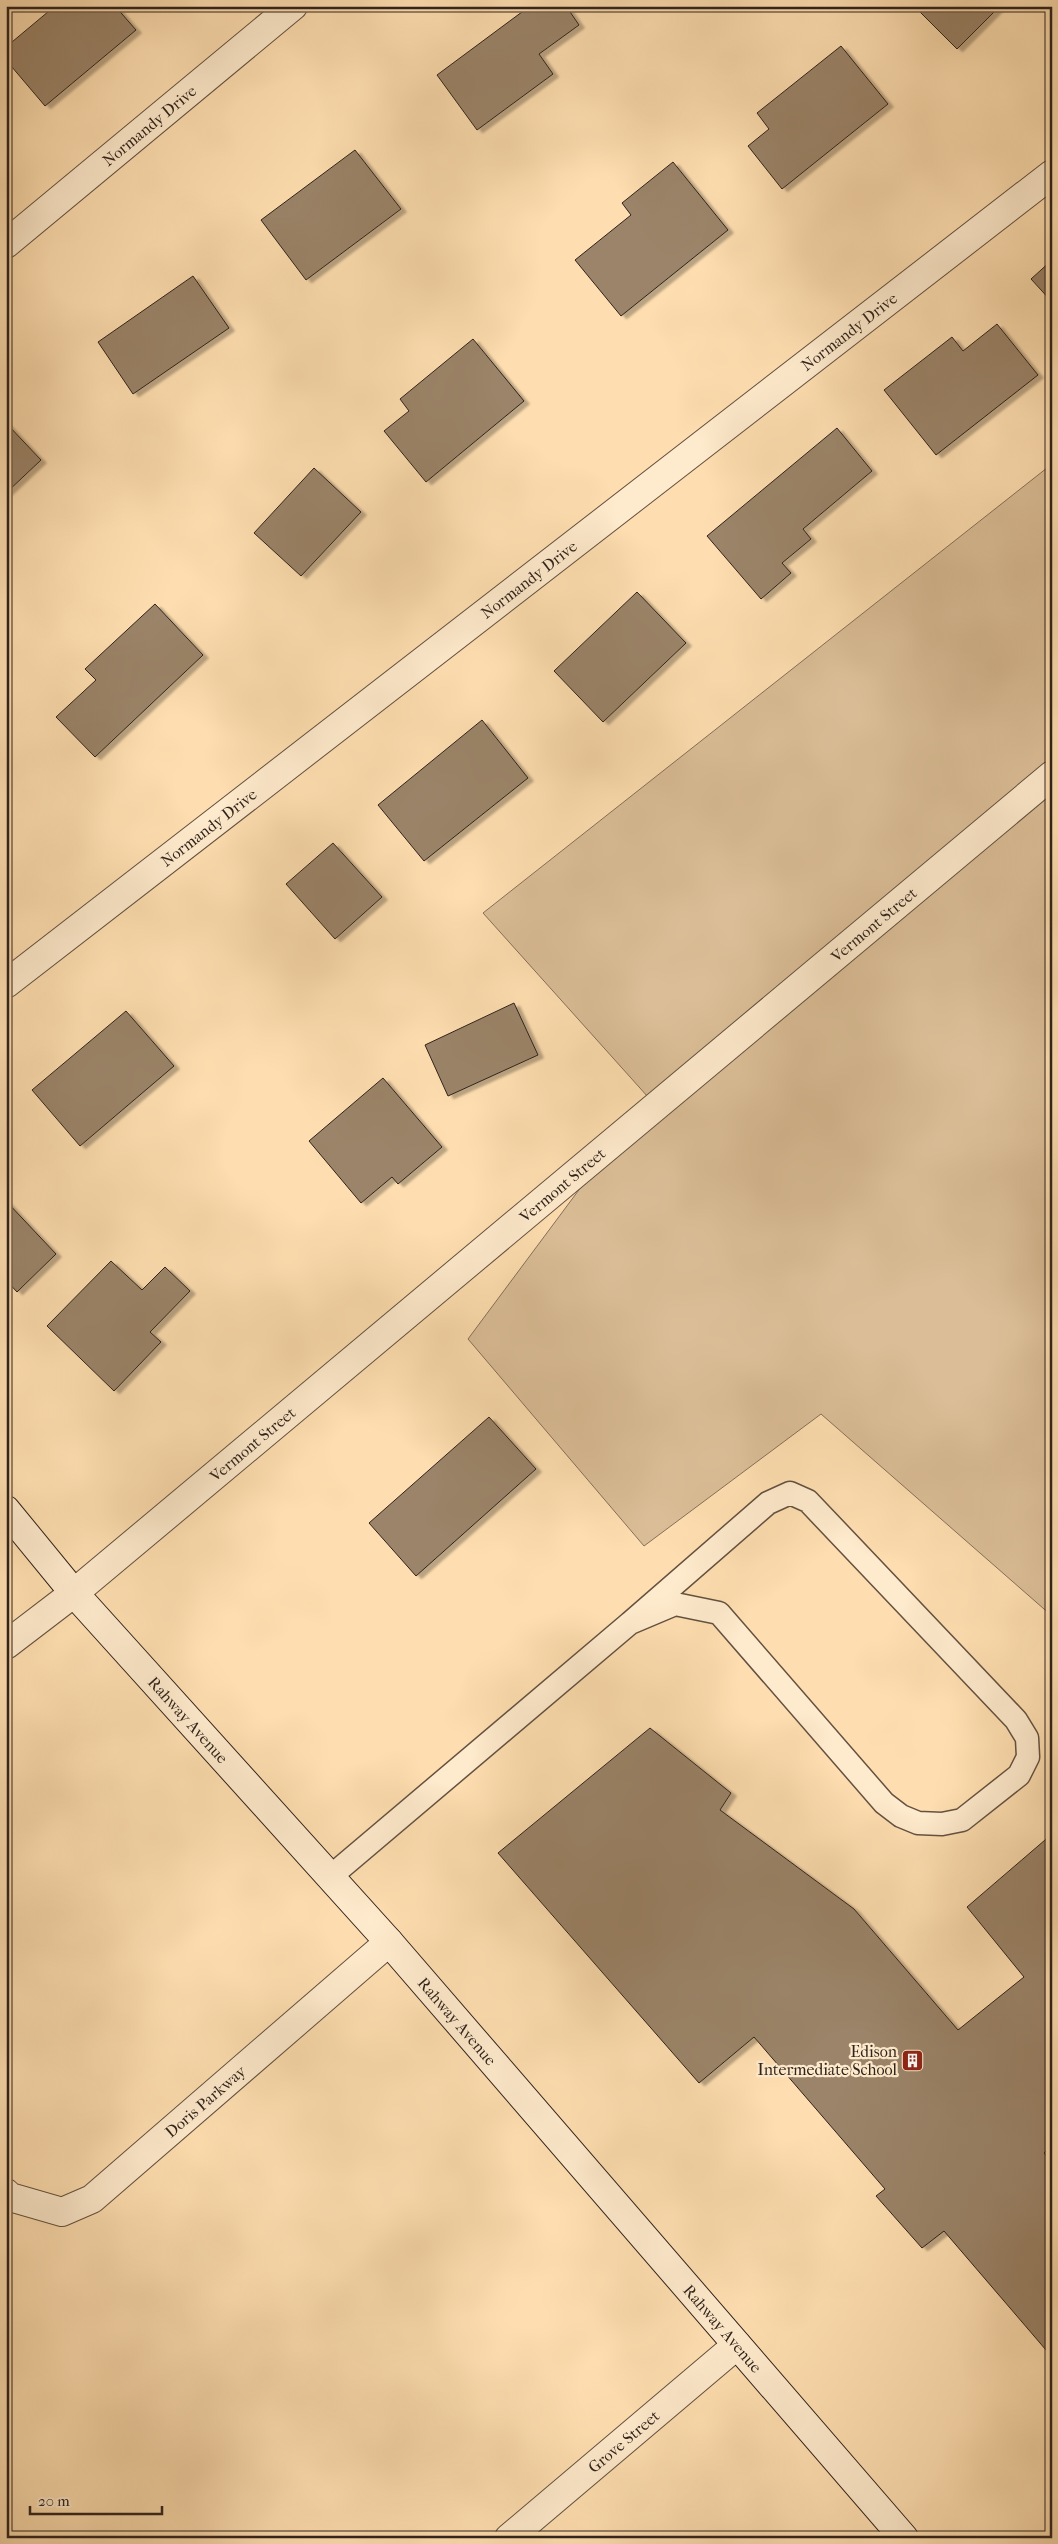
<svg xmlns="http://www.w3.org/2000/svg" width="1058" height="2544" font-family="'IM FELL French Canon',serif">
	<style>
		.green { fill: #dbbe97; stroke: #85705a }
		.building { fill: #9b8469; stroke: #2f231c; filter: url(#shadow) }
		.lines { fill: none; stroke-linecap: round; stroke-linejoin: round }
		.lane-casing { stroke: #635241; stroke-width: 25 }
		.street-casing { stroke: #635241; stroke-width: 30 }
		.secondary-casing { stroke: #2f231c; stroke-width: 30 }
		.lane { stroke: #feeacc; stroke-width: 22 }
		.street { stroke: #feeacc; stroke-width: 28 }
		.secondary { stroke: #feeacc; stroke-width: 28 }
		.labels { text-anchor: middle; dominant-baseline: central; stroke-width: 4.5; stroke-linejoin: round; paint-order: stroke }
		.street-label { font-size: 16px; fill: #2f231c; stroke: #feeacc }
		.poi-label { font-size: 16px; fill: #2f231c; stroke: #feeacc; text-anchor: end }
	</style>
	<defs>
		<filter id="shadow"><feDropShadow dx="5.5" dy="3" stdDeviation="1" flood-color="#0004"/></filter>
	</defs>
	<rect width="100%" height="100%" fill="#fedeb0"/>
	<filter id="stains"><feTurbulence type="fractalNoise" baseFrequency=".004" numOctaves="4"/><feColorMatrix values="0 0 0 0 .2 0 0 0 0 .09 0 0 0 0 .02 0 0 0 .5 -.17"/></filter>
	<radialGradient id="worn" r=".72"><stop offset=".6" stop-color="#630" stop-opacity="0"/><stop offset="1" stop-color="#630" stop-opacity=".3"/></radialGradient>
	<path class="green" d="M 1052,464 L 1052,1616 L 821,1414 L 644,1546 L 468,1339 L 648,1097 L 483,913 Z"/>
	<path class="building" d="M 55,6 L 115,6 L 136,30 L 45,106 L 6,60 L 6,47 Z
		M 530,6 L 566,6 L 579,25 L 539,54 L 553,74 L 477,130 L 437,75 Z
		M 914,6 L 1000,6 L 957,49 Z
		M 841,46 L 888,104 L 782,189 L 748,146 L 769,129 L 757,113 Z
		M 355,150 L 401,209 L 306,280 L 261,220 Z
		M 673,162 L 728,230 L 621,316 L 575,260 L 631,215 L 622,203 Z
		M 1052,260 L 1052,302 L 1031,279 Z
		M 193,276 L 229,328 L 133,394 L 98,342 Z
		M 997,324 L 1038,375 L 936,455 L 884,390 L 952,337 L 963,351 Z
		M 473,339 L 524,401 L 426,482 L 384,431 L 409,411 L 400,399 Z
		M 6,423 L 41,460 L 6,493 Z
		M 837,428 L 872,471 L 803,529 L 811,539 L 782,563 L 791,573 L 761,599 L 707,536 Z
		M 314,468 L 361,512 L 301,576 L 254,533 Z
		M 637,592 L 686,643 L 603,722 L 554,671 Z
		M 155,604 L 203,655 L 95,757 L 56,717 L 96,680 L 85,669 Z
		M 482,720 L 528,778 L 424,861 L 378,805 Z
		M 333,843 L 382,897 L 335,939 L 286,884 Z
		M 514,1003 L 538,1055 L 448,1096 L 425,1045 Z
		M 126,1011 L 174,1066 L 80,1146 L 32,1090 Z
		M 383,1078 L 442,1147 L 398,1184 L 392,1177 L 361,1203 L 309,1141 Z
		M 6,1201 L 56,1254 L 17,1292 L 6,1280 Z
		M 111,1261 L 142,1290 L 165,1267 L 190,1291 L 150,1332 L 161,1342 L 114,1391 L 47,1326 Z
		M 489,1417 L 536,1469 L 416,1576 L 369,1523 Z
		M 650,1728 L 731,1793 L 720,1810 L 854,1909 L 958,2030 L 1024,1977 L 967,1907 L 1052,1834 L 1052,2146 L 1044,2153 L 1052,2162 L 1052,2357 L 944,2231 L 922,2248 L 876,2196 L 885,2189 L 754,2037 L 699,2083 L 498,1853 Z"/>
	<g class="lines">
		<defs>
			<path id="lane" d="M 330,1877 L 630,1623 L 675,1604 L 719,1613 L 884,1803 L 901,1816 L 918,1823 L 942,1824 L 962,1820 L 1019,1775 L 1028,1757 L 1027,1738 L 1016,1720 L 808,1501 L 790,1493 L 768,1503 L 630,1623"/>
			<g id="street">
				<path id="s1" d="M 6,244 L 293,6"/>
				<path id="s2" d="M 6,984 L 1052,174"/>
				<path id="s3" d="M 6,1645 L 74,1593 L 1052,775"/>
				<path id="s4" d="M 6,2193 L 10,2197 L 62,2212 L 92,2199 L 389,1942"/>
				<path id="s5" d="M 509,2538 L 737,2345"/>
			</g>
			<g id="secondary">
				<path id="s6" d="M 6,1510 L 74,1593 L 389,1942 L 904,2538"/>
			</g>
		</defs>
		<use href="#lane" class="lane-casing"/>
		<use href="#street" class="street-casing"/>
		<use href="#secondary" class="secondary-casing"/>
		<use href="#lane" class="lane"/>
		<use href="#street" class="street"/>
		<use href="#secondary" class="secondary"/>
	</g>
	<defs>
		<symbol id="building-square" viewBox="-11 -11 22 22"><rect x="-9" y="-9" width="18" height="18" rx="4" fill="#8f2418" stroke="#feeacc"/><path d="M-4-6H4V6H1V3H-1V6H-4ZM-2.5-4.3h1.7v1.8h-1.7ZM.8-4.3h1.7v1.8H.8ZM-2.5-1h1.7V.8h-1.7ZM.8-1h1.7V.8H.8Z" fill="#fff"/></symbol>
	</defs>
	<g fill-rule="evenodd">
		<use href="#building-square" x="900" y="2048" width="25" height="25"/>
	</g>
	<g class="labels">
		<g class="street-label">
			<text stroke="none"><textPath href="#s1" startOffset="186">Normandy Drive</textPath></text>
			<text stroke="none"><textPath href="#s2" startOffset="1066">Normandy Drive</textPath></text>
			<text stroke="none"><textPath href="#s2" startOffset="661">Normandy Drive</textPath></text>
			<text stroke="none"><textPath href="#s2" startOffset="256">Normandy Drive</textPath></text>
			<text stroke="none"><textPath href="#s3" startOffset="1128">Vermont Street</textPath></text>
			<text stroke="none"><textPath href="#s3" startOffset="722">Vermont Street</textPath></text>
			<text stroke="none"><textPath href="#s3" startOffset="318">Vermont Street</textPath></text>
			<text stroke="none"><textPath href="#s6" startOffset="278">Rahway Avenue</textPath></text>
			<text stroke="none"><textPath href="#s6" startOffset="682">Rahway Avenue</textPath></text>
			<text stroke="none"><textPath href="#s4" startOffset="242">Doris Parkway</textPath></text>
			<text stroke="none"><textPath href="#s6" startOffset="1088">Rahway Avenue</textPath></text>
			<text stroke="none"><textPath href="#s5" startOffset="150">Grove Street</textPath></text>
		</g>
		<g class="poi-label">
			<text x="897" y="2051">Edison<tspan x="897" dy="18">Intermediate School</tspan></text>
		</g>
	</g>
	<rect width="1058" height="2544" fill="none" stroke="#fedeb0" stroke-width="25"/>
	<rect x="8" y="8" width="1043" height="2529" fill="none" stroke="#2f231c" stroke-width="2.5"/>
	<rect x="12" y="12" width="1033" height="2519" fill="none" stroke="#2f231c"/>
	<path d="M30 2506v8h132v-8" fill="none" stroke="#2f231c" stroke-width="2.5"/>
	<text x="38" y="2506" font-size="15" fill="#2f231c" stroke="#feeacc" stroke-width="4" paint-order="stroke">20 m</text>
	<rect width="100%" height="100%" filter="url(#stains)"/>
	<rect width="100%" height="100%" fill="url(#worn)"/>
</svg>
